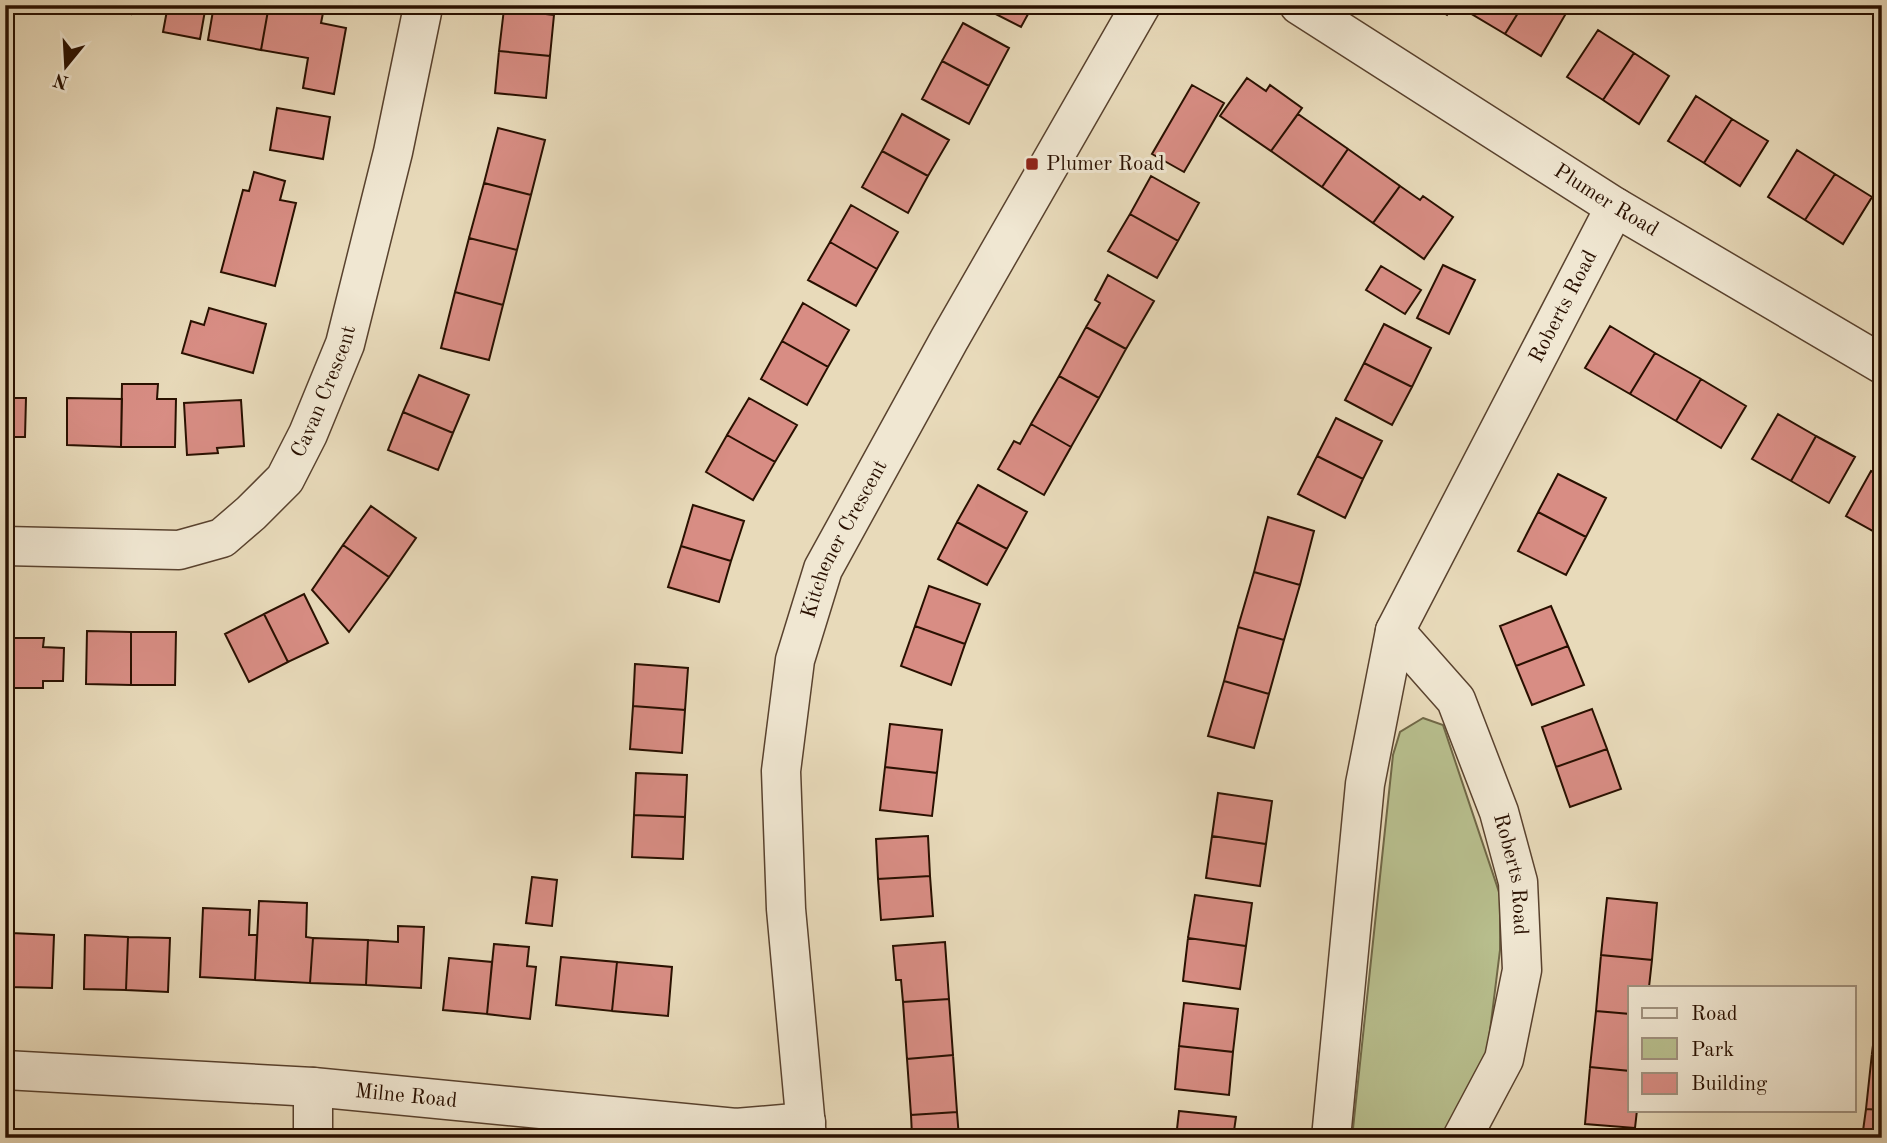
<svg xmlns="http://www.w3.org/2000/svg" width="1887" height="1143" font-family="'Old Standard TT',serif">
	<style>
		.green { fill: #b8bf8e; stroke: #706847; stroke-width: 2 }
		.building { fill: #d88d84; stroke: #291000; stroke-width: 2 }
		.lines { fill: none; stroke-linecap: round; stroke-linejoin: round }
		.minor-casing { stroke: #59422e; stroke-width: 41 }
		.minor { stroke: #f0e7d2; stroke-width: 38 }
		.poi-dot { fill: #8f2418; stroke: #f0e7d2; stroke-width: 2.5 }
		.labels { text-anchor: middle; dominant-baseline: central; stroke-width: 6; stroke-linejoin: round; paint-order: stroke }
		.poi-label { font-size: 21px; fill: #291000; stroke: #f0e7d2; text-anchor: start }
		.street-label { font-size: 21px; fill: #291000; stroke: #f0e7d2 }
	</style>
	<rect width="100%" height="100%" fill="#e8daba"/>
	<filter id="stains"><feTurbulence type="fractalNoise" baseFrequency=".00286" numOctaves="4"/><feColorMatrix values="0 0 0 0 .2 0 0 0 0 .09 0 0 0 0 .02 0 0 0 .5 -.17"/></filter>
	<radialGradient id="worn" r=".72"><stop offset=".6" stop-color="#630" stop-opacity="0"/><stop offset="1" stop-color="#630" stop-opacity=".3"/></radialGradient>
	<path class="green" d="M 1423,718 L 1443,725 L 1500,895 L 1500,950 L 1487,1055 L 1446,1138 L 1352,1138 L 1393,755 L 1400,732 Z"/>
	<path class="building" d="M 89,5 L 132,5 L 131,14 L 88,7 Z
		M 168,5 L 206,5 L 200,39 L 163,32 Z
		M 214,5 L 269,5 L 261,50 L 208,40 Z
		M 269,5 L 323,13 L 321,23 L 346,28 L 334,94 L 303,88 L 308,58 L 261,50 Z
		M 978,5 L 1033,5 L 1021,27 Z
		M 1432,5 L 1454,5 L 1447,15 Z
		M 1474,5 L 1523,5 L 1505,34 L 1470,13 Z
		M 1523,5 L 1559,5 L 1568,10 L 1541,56 L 1505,34 Z
		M 504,9 L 554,15 L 550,56 L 499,51 Z
		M 963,23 L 1009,48 L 989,86 L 942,61 Z
		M 1598,30 L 1634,53 L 1603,100 L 1567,77 Z
		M 499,51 L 550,56 L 546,98 L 495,93 Z
		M 1634,53 L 1669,76 L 1639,124 L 1603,100 Z
		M 942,61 L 989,86 L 969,124 L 922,99 Z
		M 1247,78 L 1266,91 L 1270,85 L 1302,108 L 1271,151 L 1220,116 Z
		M 1192,85 L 1224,103 L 1184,172 L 1152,154 Z
		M 1696,96 L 1732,119 L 1704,163 L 1668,141 Z
		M 277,108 L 330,117 L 323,159 L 270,150 Z
		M 902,114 L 949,140 L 928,176 L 882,151 Z
		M 1298,114 L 1348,149 L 1322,187 L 1271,151 Z
		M 1732,119 L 1768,141 L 1740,186 L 1704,163 Z
		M 498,128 L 545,140 L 531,195 L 484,183 Z
		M 1348,149 L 1400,186 L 1373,223 L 1322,187 Z
		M 1797,150 L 1835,174 L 1805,220 L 1768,197 Z
		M 882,151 L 928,176 L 908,213 L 862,187 Z
		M 254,172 L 285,181 L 280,200 L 296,203 L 275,286 L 221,272 L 243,190 L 249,191 Z
		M 1835,174 L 1872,197 L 1843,244 L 1805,220 Z
		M 1151,176 L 1199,203 L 1178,241 L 1130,214 Z
		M 484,183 L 531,195 L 517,250 L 469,238 Z
		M 1400,186 L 1420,200 L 1423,196 L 1453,217 L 1424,259 L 1373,223 Z
		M 851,205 L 898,232 L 877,269 L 830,242 Z
		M 1130,214 L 1178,241 L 1157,278 L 1108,251 Z
		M 469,238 L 517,250 L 503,305 L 455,292 Z
		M 830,242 L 877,269 L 856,306 L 808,280 Z
		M 1443,265 L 1475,280 L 1449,334 L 1417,318 Z
		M 1381,266 L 1421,290 L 1405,314 L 1366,290 Z
		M 1108,275 L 1154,301 L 1126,349 L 1086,327 L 1100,303 L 1095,300 Z
		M 455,292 L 503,305 L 489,360 L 441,348 Z
		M 803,303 L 849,330 L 828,367 L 782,341 Z
		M 209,308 L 266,324 L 253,373 L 182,353 L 191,321 L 204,325 Z
		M 1384,324 L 1431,348 L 1412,387 L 1364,363 Z
		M 1610,326 L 1655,353 L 1630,394 L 1585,368 Z
		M 1086,327 L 1126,349 L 1099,398 L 1059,376 Z
		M 782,341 L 828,367 L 807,405 L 761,379 Z
		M 1655,353 L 1701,379 L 1676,421 L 1630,394 Z
		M 1364,363 L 1412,387 L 1392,425 L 1345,400 Z
		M 419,375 L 469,395 L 453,433 L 403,412 Z
		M 1059,376 L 1099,398 L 1071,447 L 1031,424 Z
		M 1701,379 L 1746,406 L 1721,448 L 1676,421 Z
		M 122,384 L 158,384 L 157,399 L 176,399 L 175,447 L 121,447 Z
		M 5,398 L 26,398 L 25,437 L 5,437 Z
		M 67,398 L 122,399 L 121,447 L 67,445 Z
		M 749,398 L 797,425 L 775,462 L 727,435 Z
		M 241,400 L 244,446 L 217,448 L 218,453 L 187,455 L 184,403 Z
		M 403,412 L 453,433 L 438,470 L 388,450 Z
		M 1778,414 L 1816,436 L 1791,481 L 1752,459 Z
		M 1336,418 L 1382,441 L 1363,479 L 1317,456 Z
		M 1031,424 L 1071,447 L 1044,495 L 998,469 L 1014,441 L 1020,444 Z
		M 727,435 L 775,462 L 753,500 L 706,472 Z
		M 1816,436 L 1855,457 L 1829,503 L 1791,481 Z
		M 1317,456 L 1363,479 L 1345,518 L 1298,494 Z
		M 1871,471 L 1882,477 L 1882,536 L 1846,516 Z
		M 1558,474 L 1606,498 L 1586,537 L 1538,512 Z
		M 978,485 L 1027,512 L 1007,549 L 957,522 Z
		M 693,505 L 744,521 L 731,561 L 681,546 Z
		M 371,506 L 416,538 L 389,577 L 343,545 Z
		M 1538,512 L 1586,537 L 1566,575 L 1518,551 Z
		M 1268,517 L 1314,531 L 1300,585 L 1254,572 Z
		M 957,522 L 1007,549 L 987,585 L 938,559 Z
		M 343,545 L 389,577 L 349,632 L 312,590 Z
		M 681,546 L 731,561 L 719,602 L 668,587 Z
		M 1254,572 L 1300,585 L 1284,640 L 1238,627 Z
		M 929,586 L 980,604 L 965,644 L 915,626 Z
		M 304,594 L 328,643 L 288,662 L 264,614 Z
		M 1551,606 L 1568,646 L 1516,666 L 1500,626 Z
		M 264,614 L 288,662 L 249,682 L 225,634 Z
		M 915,626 L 965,644 L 951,685 L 901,666 Z
		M 1238,627 L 1284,640 L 1269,694 L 1224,681 Z
		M 87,631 L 131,632 L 131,685 L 86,684 Z
		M 131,632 L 176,632 L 175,685 L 131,685 Z
		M 5,638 L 44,638 L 43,647 L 64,648 L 63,681 L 43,681 L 43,688 L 5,688 Z
		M 1568,646 L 1584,685 L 1532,705 L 1516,666 Z
		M 635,664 L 688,668 L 685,710 L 633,706 Z
		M 1224,681 L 1269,694 L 1254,748 L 1208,736 Z
		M 633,706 L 685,710 L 682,753 L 630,749 Z
		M 1592,709 L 1607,749 L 1556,767 L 1542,727 Z
		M 890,724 L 942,730 L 937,773 L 885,767 Z
		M 1607,749 L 1621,789 L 1570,807 L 1556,767 Z
		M 885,767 L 937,773 L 932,816 L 880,810 Z
		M 636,773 L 687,775 L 685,817 L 634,815 Z
		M 1218,793 L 1272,801 L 1266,844 L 1212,836 Z
		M 634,815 L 685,817 L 683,859 L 632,857 Z
		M 928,836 L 930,876 L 878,879 L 876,839 Z
		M 1212,836 L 1266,844 L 1260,886 L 1206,878 Z
		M 930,876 L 933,916 L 881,920 L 878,879 Z
		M 532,877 L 557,880 L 552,926 L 526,923 Z
		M 1195,895 L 1252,903 L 1246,946 L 1188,938 Z
		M 1607,898 L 1657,903 L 1652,960 L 1601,955 Z
		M 259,901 L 307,903 L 306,937 L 313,938 L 310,983 L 255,980 Z
		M 5,906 L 13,907 L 9,987 L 5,987 Z
		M 203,908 L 250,910 L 249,935 L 257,935 L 255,980 L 200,977 Z
		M 398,926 L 424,927 L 421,988 L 366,985 L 368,940 L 398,942 Z
		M 11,933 L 54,935 L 52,988 L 9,987 Z
		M 85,935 L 128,937 L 126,990 L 84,989 Z
		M 128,937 L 170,938 L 168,992 L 126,990 Z
		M 313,938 L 368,940 L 366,985 L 310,983 Z
		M 1188,938 L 1246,946 L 1240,989 L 1183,981 Z
		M 945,942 L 949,999 L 903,1002 L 901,980 L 896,980 L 893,946 Z
		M 494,944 L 529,947 L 527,966 L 536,967 L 530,1019 L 487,1014 Z
		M 1601,955 L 1652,960 L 1649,987 L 1630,987 L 1630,1014 L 1596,1011 Z
		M 561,957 L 617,962 L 612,1011 L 556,1005 Z
		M 449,958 L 492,962 L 487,1014 L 443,1010 Z
		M 617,962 L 672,967 L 668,1016 L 612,1011 Z
		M 1879,998 L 1882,998 L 1882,1054 L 1872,1053 Z
		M 949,999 L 953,1055 L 907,1059 L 903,1002 Z
		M 1184,1003 L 1238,1009 L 1233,1052 L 1179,1046 Z
		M 1596,1011 L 1630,1014 L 1630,1071 L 1590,1067 Z
		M 1179,1046 L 1233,1052 L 1229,1095 L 1175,1089 Z
		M 1872,1053 L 1882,1054 L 1882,1110 L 1866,1109 Z
		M 953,1055 L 957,1112 L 911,1115 L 907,1059 Z
		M 1590,1067 L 1630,1071 L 1630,1110 L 1637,1110 L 1635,1128 L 1585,1124 Z
		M 1866,1109 L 1882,1110 L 1882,1138 L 1862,1138 Z
		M 1179,1111 L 1236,1117 L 1233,1138 L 1176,1138 Z
		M 957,1112 L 959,1138 L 906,1138 L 912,1136 L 911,1115 Z"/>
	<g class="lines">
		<defs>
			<g id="minor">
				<path id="s1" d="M 1299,5 L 1615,207 L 1882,364"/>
				<path id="s2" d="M 5,546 L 179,550 L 222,538 L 251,513 L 285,479 L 308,434 L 345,344 L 393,152 L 422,12 L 421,5"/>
				<path id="s3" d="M 1395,631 L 1456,700 L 1499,812 L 1518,882 L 1522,970 L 1504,1059 L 1462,1138"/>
				<path id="s4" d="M 5,1070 L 313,1087 L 736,1128 L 806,1122"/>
				<path d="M 313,1138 L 313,1087"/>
				<path id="s5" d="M 807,1138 L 786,909 L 781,771 L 795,660 L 823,569 L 949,340 L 1141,5"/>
				<path id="s6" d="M 1331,1138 L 1365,784 L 1395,631 L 1615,207"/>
			</g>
		</defs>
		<use href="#minor" class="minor-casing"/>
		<use href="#minor" class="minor"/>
	</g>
	<rect class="poi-dot" x="1025" y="157" width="14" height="14" rx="3.5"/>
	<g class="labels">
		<g class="poi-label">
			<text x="1046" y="164">Plumer Road</text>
		</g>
		<g class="street-label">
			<text stroke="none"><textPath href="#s1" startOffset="364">Plumer Road</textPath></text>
			<text stroke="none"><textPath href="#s6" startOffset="877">Roberts Road</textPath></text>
			<text stroke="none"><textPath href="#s2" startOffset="401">Cavan Crescent</textPath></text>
			<text stroke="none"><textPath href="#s5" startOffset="611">Kitchener Crescent</textPath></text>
			<text stroke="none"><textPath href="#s3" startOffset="276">Roberts Road</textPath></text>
			<text stroke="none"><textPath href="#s4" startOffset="402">Milne Road</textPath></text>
		</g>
	</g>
	<rect width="1887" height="1143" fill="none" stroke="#e8daba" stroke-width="28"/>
	<rect x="7" y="7" width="1873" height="1129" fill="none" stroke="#291000" stroke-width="3.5"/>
	<rect x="14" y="14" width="1859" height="1115" fill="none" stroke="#291000" stroke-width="2"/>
	<rect x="1628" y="986" width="228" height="126" fill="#f0e7d2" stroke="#a0917e" stroke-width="2"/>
	<rect x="1642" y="1008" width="35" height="10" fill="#f0e7d2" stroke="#a0917e" stroke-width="2"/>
	<text x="1691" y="1020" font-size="21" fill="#291000">Road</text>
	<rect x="1642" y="1038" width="35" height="21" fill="#b8bf8e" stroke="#a0917e" stroke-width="2"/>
	<text x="1691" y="1056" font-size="21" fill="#291000">Park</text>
	<rect x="1642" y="1073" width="35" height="21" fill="#d88d84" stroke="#a0917e" stroke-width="2"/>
	<text x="1691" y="1090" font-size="21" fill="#291000">Building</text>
	<g transform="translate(66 66) rotate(198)" stroke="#f0e7d2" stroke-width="5" paint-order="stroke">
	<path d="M0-5L12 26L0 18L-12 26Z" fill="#291000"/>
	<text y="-10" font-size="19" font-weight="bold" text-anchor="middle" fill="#291000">N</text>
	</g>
	<rect width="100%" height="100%" filter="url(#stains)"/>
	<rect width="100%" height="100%" fill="url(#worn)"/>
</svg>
